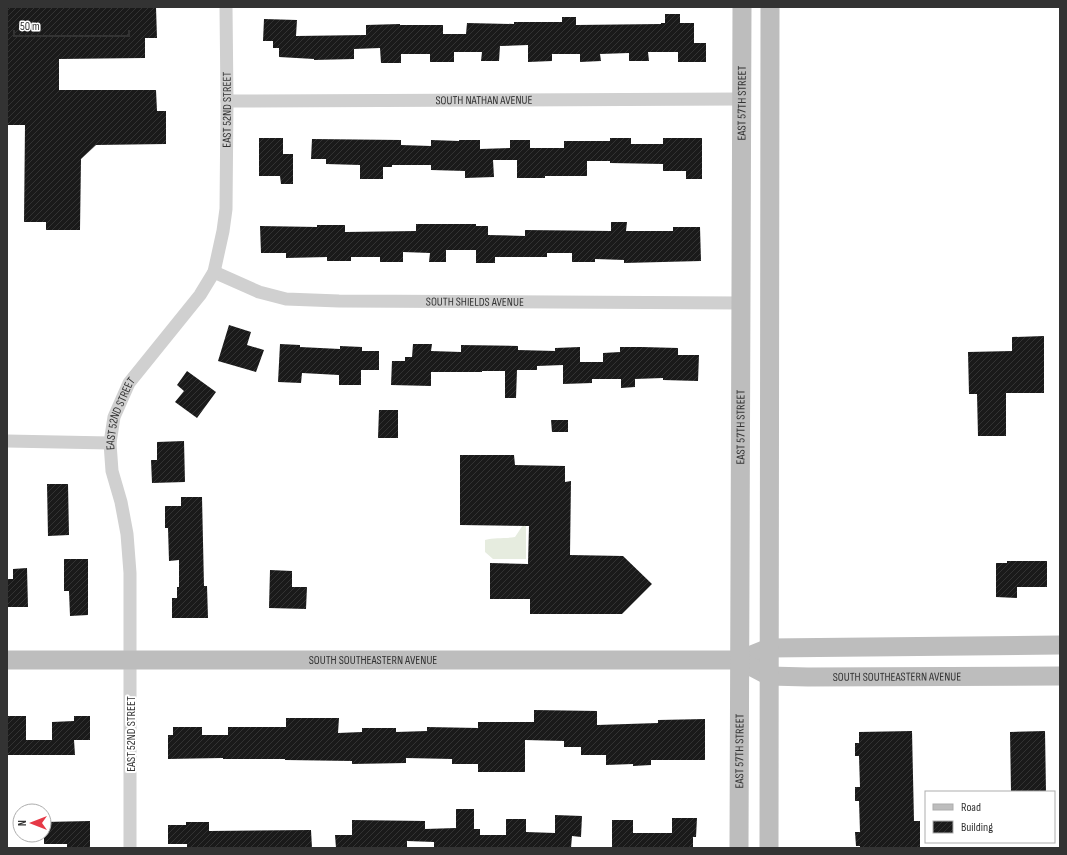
<svg xmlns="http://www.w3.org/2000/svg" width="1067" height="855" font-family="'Sofia Sans Condensed',sans-serif">
	<style>
		.park { fill: #e6ecdf }
		.building { fill: url(#building-hatch) }
		.lines { fill: none; stroke-linecap: round; stroke-linejoin: round }
		.minor { stroke: #d0d0d0; stroke-width: 13 }
		.secondary { stroke: #bdbdbd; stroke-width: 19 }
		.labels { text-anchor: middle; dominant-baseline: central; stroke-width: 4; stroke-linejoin: round; paint-order: stroke }
		.street-label { font-size: 12px; fill: #333; stroke: #fff }
	</style>
	<defs>
		<pattern id="building-hatch" width="6" height="6" patternUnits="userSpaceOnUse"><rect width="6" height="6" fill="#1a1a1a"/><path d="M-1 1l2-2M0 6l6-6M5 7l2-2" fill="none" stroke="#333"/></pattern>
	</defs>
	<rect width="100%" height="100%" fill="#fff"/>
	<path class="park" d="M 523,525 L 526,525 L 526,559 L 493,559 L 485,552 L 485,540 C 495,537 505,539 515,537 Z"/>
	<path class="building" d="M 7,7 L 156,7 L 157,38 L 145,38 L 145,58 L 59,59 L 59,90 L 156,90 L 157,111 L 166,111 L 166,144 L 96,145 L 81,159 L 80,230 L 46,230 L 46,222 L 24,222 L 25,125 L 7,125 Z
		M 665,14 L 680,14 L 680,23 L 694,23 L 694,43 L 706,43 L 706,62 L 678,62 L 678,52 L 648,52 L 649,61 L 629,61 L 629,53 L 600,54 L 601,61 L 580,62 L 580,54 L 552,54 L 552,61 L 528,62 L 528,45 L 500,46 L 499,61 L 481,61 L 482,52 L 454,52 L 454,62 L 430,62 L 430,54 L 401,54 L 401,63 L 381,63 L 380,48 L 354,49 L 354,59 L 314,60 L 314,59 L 279,57 L 279,48 L 273,48 L 273,41 L 263,41 L 264,19 L 297,20 L 296,36 L 366,35 L 366,25 L 400,24 L 400,25 L 443,25 L 443,34 L 466,34 L 467,23 L 514,24 L 514,22 L 562,22 L 562,17 L 576,17 L 576,25 L 661,24 L 661,23 L 665,23 Z
		M 259,138 L 283,138 L 283,154 L 293,154 L 293,184 L 281,184 L 280,176 L 259,176 Z
		M 610,138 L 631,138 L 631,144 L 663,144 L 663,138 L 702,138 L 702,179 L 686,179 L 686,171 L 663,171 L 663,164 L 610,163 L 610,161 L 587,161 L 587,176 L 545,176 L 545,178 L 517,178 L 517,160 L 493,160 L 494,177 L 465,178 L 465,171 L 431,170 L 431,165 L 392,165 L 392,167 L 383,167 L 383,179 L 360,179 L 360,165 L 326,164 L 326,159 L 311,159 L 312,139 L 401,140 L 401,145 L 431,146 L 431,140 L 459,141 L 459,140 L 480,140 L 480,149 L 510,148 L 510,140 L 530,140 L 530,148 L 564,148 L 564,141 L 610,141 Z
		M 611,222 L 627,222 L 626,231 L 673,231 L 673,227 L 700,227 L 701,261 L 624,263 L 624,260 L 595,259 L 595,262 L 572,262 L 572,253 L 547,253 L 547,257 L 495,257 L 495,263 L 476,263 L 476,250 L 446,250 L 446,262 L 429,262 L 430,253 L 403,252 L 403,262 L 380,262 L 380,257 L 351,257 L 351,261 L 327,261 L 327,257 L 286,258 L 286,253 L 261,253 L 260,226 L 317,227 L 317,225 L 345,225 L 345,232 L 416,231 L 416,224 L 476,224 L 476,226 L 488,226 L 488,235 L 525,236 L 525,230 L 611,231 Z
		M 229,325 L 251,332 L 247,345 L 264,350 L 256,372 L 218,361 Z
		M 1044,336 L 1044,393 L 1006,393 L 1006,436 L 978,436 L 977,394 L 969,394 L 968,352 L 1012,351 L 1012,337 Z
		M 280,344 L 300,345 L 300,347 L 340,349 L 340,346 L 362,347 L 362,351 L 379,351 L 379,370 L 361,370 L 361,385 L 339,385 L 339,375 L 302,373 L 301,383 L 278,382 Z
		M 413,344 L 432,344 L 431,351 L 461,352 L 461,345 L 518,346 L 518,350 L 555,351 L 555,348 L 580,347 L 580,362 L 603,362 L 603,353 L 620,352 L 620,347 L 642,347 L 678,348 L 678,355 L 699,355 L 698,381 L 663,380 L 663,378 L 635,379 L 635,387 L 621,388 L 621,379 L 592,379 L 592,383 L 563,384 L 563,365 L 537,366 L 537,370 L 517,370 L 516,398 L 505,398 L 505,371 L 482,371 L 482,372 L 431,372 L 431,386 L 391,385 L 392,361 L 405,361 L 405,357 L 412,357 Z
		M 187,371 L 216,392 L 197,418 L 175,402 L 184,391 L 177,385 Z
		M 379,410 L 398,410 L 398,438 L 378,438 Z
		M 551,420 L 568,420 L 568,432 L 552,432 Z
		M 184,441 L 185,482 L 152,483 L 151,460 L 157,460 L 157,442 Z
		M 460,455 L 514,455 L 515,465 L 565,466 L 565,482 L 571,481 L 570,555 L 623,556 L 652,584 L 622,614 L 530,614 L 530,599 L 490,599 L 490,563 L 528,564 L 529,526 L 460,525 Z
		M 47,484 L 68,484 L 69,535 L 48,536 Z
		M 181,497 L 202,497 L 204,586 L 207,586 L 208,618 L 172,618 L 172,598 L 177,598 L 177,587 L 179,587 L 179,560 L 169,561 L 168,528 L 165,528 L 165,506 L 181,506 Z
		M 64,559 L 88,559 L 88,615 L 70,616 L 69,591 L 64,591 Z
		M 1007,561 L 1047,561 L 1047,587 L 1017,587 L 1017,598 L 996,597 L 996,563 L 1007,563 Z
		M 27,568 L 28,607 L 7,607 L 7,579 L 13,579 L 13,569 Z
		M 270,570 L 292,571 L 292,587 L 307,587 L 306,609 L 269,608 Z
		M 534,710 L 597,711 L 597,725 L 658,723 L 658,720 L 705,719 L 705,760 L 651,760 L 651,765 L 633,766 L 633,764 L 606,765 L 606,755 L 581,755 L 581,747 L 564,747 L 564,741 L 525,740 L 525,772 L 478,772 L 478,764 L 452,764 L 452,759 L 406,758 L 406,763 L 352,764 L 352,761 L 285,760 L 285,759 L 223,759 L 223,758 L 168,759 L 168,735 L 173,735 L 173,727 L 202,727 L 202,735 L 228,735 L 228,727 L 286,727 L 286,718 L 339,718 L 338,733 L 362,732 L 362,728 L 396,728 L 396,732 L 427,731 L 427,727 L 478,728 L 478,722 L 534,722 Z
		M 7,716 L 26,716 L 26,740 L 52,740 L 52,722 L 74,721 L 74,716 L 90,716 L 90,740 L 74,740 L 75,755 L 7,755 Z
		M 912,731 L 914,821 L 920,821 L 920,848 L 860,848 L 860,846 L 856,846 L 855,832 L 860,832 L 859,801 L 855,801 L 855,787 L 860,787 L 859,756 L 855,756 L 855,743 L 859,743 L 859,732 Z
		M 1045,731 L 1046,792 L 1011,792 L 1010,732 Z
		M 456,809 L 474,809 L 474,829 L 480,829 L 480,835 L 506,835 L 506,819 L 526,819 L 526,832 L 555,833 L 555,815 L 582,816 L 581,837 L 572,836 L 571,848 L 434,848 L 434,842 L 407,841 L 407,848 L 336,848 L 335,835 L 352,835 L 352,820 L 425,821 L 425,829 L 456,828 Z
		M 672,818 L 697,818 L 696,837 L 693,837 L 693,848 L 612,848 L 612,820 L 633,820 L 633,833 L 672,833 Z
		M 90,821 L 90,848 L 67,848 L 67,844 L 44,844 L 44,822 Z
		M 186,822 L 209,822 L 209,831 L 311,830 L 312,848 L 187,848 L 187,844 L 168,844 L 168,825 L 186,825 Z"/>
	<g class="lines">
		<g class="minor">
			<path id="s1" d="M 227,101 L 742,99"/>
			<path id="s2" d="M 214,272 L 259,292 L 286,299 L 339,301 L 740,303"/>
			<path d="M 7,441 L 110,443"/>
			<path id="s3" d="M 130,848 L 130,573 L 127,534 L 121,502 L 112,471 L 110,443 L 114,417 L 129,383 L 200,295 L 214,272 L 223,231 L 226,209 L 227,101 L 226,7"/>
		</g>
		<g class="secondary">
			<path id="s4" d="M 7,660 L 739,660 L 769,648 L 1060,645"/>
			<path id="s5" d="M 739,660 L 769,676 L 808,677 L 1060,676"/>
			<path id="s6" d="M 739,848 L 742,7"/>
			<path d="M 769,848 L 770,7"/>
		</g>
	</g>
	<g class="labels">
		<g class="street-label">
			<text stroke="none"><textPath href="#s1" startOffset="257">SOUTH NATHAN AVENUE</textPath></text>
			<text stroke="none"><textPath href="#s6" startOffset="745">EAST 57TH STREET</textPath></text>
			<text stroke="none"><textPath href="#s3" startOffset="774">EAST 52ND STREET</textPath></text>
			<text stroke="none"><textPath href="#s2" startOffset="266">SOUTH SHIELDS AVENUE</textPath></text>
			<text stroke="none"><textPath href="#s3" startOffset="438">EAST 52ND STREET</textPath></text>
			<text stroke="none"><textPath href="#s6" startOffset="421">EAST 57TH STREET</textPath></text>
			<text stroke="none"><textPath href="#s4" startOffset="366">SOUTH SOUTHEASTERN AVENUE</textPath></text>
			<text stroke="none"><textPath href="#s5" startOffset="162">SOUTH SOUTHEASTERN AVENUE</textPath></text>
			<text transform="translate(131 734) rotate(-90)">EAST 52ND STREET</text>
			<text stroke="none"><textPath href="#s6" startOffset="97">EAST 57TH STREET</textPath></text>
		</g>
	</g>
	<rect width="1067" height="855" fill="none" stroke="#333333" stroke-width="16"/>
	<rect x="925" y="791" width="130" height="52" fill="#ffffff" stroke="#adadad"/>
	<rect x="933" y="804" width="20" height="6" fill="#bdbdbd" stroke="#adadad"/>
	<text x="961" y="811" font-size="12" fill="#333333">Road</text>
	<rect x="933" y="821" width="20" height="12" fill="url(#building-hatch)" stroke="#adadad"/>
	<text x="961" y="831" font-size="12" fill="#333333">Building</text>
	<g transform="translate(32 823) rotate(270)"><circle r="19" fill="#ffffff" stroke="#adadad"/>
	<path d="M0-3L7 15L0 10L-7 15Z" fill="#e63946"/>
	<text y="-6" font-size="11" font-weight="bold" text-anchor="middle" fill="#333333">N</text>
	</g>
	<path d="M14 30v6h115v-6" fill="none" stroke="#333333" stroke-width="2"/>
	<text x="20" y="30" font-size="12" fill="#333333" stroke="#ffffff" stroke-width="3" paint-order="stroke">50 m</text>
</svg>
